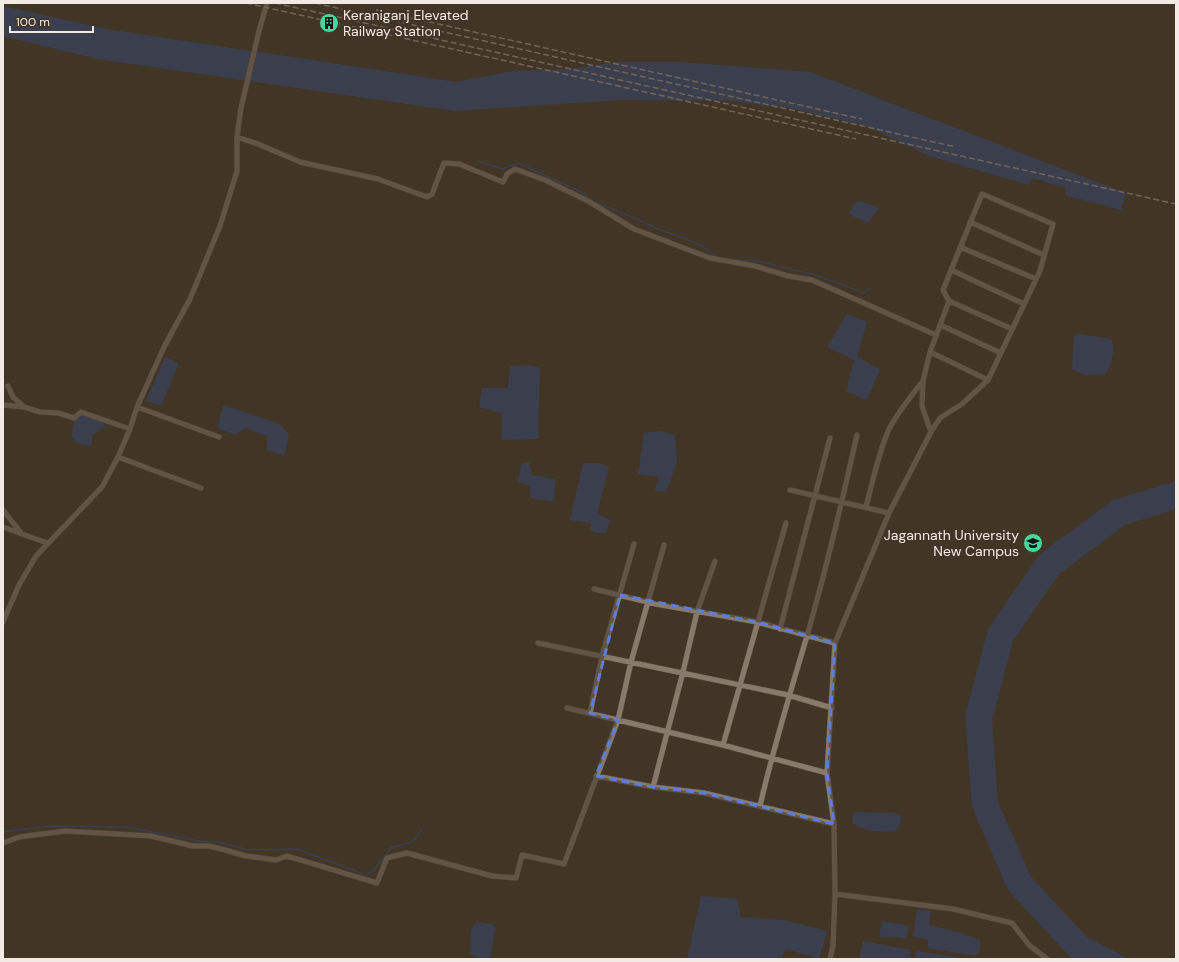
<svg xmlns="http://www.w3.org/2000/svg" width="1179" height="962" font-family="'DM Sans',sans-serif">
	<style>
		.water { fill: #324b7d }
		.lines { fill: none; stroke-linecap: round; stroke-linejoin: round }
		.stream { stroke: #324b7d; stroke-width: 1.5 }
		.minor-casing { stroke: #5d5246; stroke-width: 6 }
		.minor { stroke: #887a6a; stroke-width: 5 }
		.rail { stroke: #a89e94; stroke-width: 1.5; stroke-dasharray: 6 3; stroke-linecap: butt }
		.marked { fill: none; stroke: #5d7ddb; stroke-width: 3; stroke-dasharray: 8 5; stroke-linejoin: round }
		.labels { text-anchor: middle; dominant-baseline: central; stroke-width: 4; stroke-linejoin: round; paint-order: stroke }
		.poi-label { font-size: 14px; fill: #f3ebe3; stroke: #413527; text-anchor: start }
	</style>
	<rect width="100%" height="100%" fill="#413527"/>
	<path class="water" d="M 3,6 L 106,29 L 457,82 L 513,71 L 569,69 L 619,62 L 680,62 L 810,72 L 1126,193 L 1121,210 L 1065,195 L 1066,188 L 1032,178 L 1029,185 L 929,156 L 866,126 L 794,109 L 732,101 L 621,100 L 455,111 L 97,59 L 3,36 Z
		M 859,201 L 878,207 L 878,210 L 867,223 L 849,214 L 853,205 Z
		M 847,314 L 867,322 L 857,356 L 880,370 L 867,400 L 846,391 L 854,360 L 827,347 Z
		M 1080,334 L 1111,339 C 1116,349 1112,365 1105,374 L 1086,375 L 1072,369 L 1074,335 Z
		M 165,357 L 179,363 L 161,406 L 146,401 Z
		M 527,365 L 540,367 L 538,439 L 501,440 L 502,425 L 501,413 L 479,407 L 482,388 L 508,388 L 510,366 Z
		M 223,405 L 280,424 L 289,434 L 284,456 L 267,450 L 267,436 L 245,428 L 235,435 L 217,428 Z
		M 81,415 L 104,422 L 105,427 L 93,434 L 91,445 L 88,446 L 77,443 L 72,438 C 72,427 72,420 81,415 Z
		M 660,431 L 675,435 L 677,462 L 666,492 L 655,491 L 658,477 L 638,474 L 644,433 Z
		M 529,462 L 532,475 L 556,479 L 553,502 L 530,498 L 530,486 L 518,482 L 521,463 Z
		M 583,463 L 599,463 L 609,467 L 597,513 L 610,520 L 606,533 L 596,533 L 590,530 L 591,523 L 570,520 Z
		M 1176,481 L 1176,509 L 1125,525 L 1059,574 L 1013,641 L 992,720 L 998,802 L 1031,877 L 1087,937 L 1129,959 L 1072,959 L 1008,890 L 972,807 L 965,716 L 988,629 L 1040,554 L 1113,500 Z
		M 854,812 L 894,813 L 902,816 L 899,826 L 896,831 C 884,832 860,832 852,822 Z
		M 701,896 L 737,899 L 741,917 L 784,920 L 827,931 L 819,959 L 786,949 L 781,959 L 687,959 Z
		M 917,909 L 931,911 L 929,925 L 965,934 L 980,940 L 980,950 L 976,956 L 928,948 L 928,940 L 913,936 Z
		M 882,921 L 909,926 L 906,939 C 898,936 888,938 879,937 Z
		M 478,922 L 493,924 L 495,928 L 491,957 C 485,959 475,958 470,954 L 471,930 L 475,923 Z
		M 863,941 L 911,950 L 910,959 L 859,959 Z
		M 916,951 L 967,959 L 915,959 Z"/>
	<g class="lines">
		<path class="stream" d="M 478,161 L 503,169 L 518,163 L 584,193 L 588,199
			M 593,202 C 617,209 636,219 658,229 C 672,234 685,238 698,244 C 706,248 711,254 719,257
			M 732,259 L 744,261 L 753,260 L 815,275 L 864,293 L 869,289
			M 3,832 L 48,826 L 126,827 L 199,841 L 219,842 L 248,850 L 297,849 L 366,875 L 374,870 L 392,847 C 408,844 416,843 422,828"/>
		<defs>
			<path id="minor" d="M 237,137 L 258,144 L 300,162 L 378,179 L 427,197 L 432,194 L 444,163 L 459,164 L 503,182 L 507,174 L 515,169 L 545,180 L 588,201 L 634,229 L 710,258 L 755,266 L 788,276 L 812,280 L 936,335
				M 970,222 L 1044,255
				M 960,247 L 1036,279
				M 951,270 L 1024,304
				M 949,301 L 1012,329
				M 940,325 L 1001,353
				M 8,386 L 13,397 L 24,407
				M 3,405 L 24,407 L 40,412 L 58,413 L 74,418 L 81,412 L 130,429
				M 137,407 L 219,437
				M 931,432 L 940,418 L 962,404 L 988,380 L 1040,271 L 1053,224 L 982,194 L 943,290 L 949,301 L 930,352 L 988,380
				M 118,457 L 201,488
				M 790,490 L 889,513
				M 866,507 C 873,481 878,454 889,429 C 898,412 911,396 923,381
				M 3,510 L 21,533
				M 3,527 L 47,543
				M 594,589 L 656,604 L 757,622 L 835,643
				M 3,622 L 19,585 L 36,556 L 102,487 L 118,457 L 130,429 L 137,407 L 164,347 L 190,299 L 220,226 L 237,171 L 237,137 L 241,108 L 259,31 L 267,3
				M 780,629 L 830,438
				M 538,643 L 788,695 L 832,708
				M 567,708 L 723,745 L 827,773
				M 590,713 L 602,656 L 634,544
				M 723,745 L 786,523
				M 596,776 L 653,787 L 683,672 L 697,612 L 715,561
				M 653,787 L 704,793 L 834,824
				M 760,806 C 773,749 790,693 807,636 C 826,570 842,502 857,435
				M 3,843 L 19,837 L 65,831 L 151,836 L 193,846 L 209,846 L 225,850 L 246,856 L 276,860 L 287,856 L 377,883 L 387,858 L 407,853 L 492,876 L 516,878 L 522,855 L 564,864 L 618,720 L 631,662 L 664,545
				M 835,894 L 953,909 L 1012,923 L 1029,945 L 1047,959
				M 830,959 L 833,946 L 835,894 L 834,824 L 827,773 L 835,643 L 889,513 L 931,432 L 922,406 L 923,381 L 930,352"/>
		</defs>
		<use href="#minor" class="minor-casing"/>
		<use href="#minor" class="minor"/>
		<path class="rail" d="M 246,3 L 856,139
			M 275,3 L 1176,204
			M 315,3 L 956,147
			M 376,10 L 862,119"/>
	</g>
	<path d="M0 0H1179V962H0ZM 620,595 L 757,622 L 835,643 L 827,773 L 834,824 L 704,793 L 653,787 L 596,776 L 618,720 L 590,713 Z" fill="#413527" fill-opacity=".55" fill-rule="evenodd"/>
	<path class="marked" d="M 620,595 L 757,622 L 835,643 L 827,773 L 834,824 L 704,793 L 653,787 L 596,776 L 618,720 L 590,713 Z"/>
	<defs>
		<symbol id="building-disc" viewBox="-11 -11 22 22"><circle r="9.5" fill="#48d49d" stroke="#413527"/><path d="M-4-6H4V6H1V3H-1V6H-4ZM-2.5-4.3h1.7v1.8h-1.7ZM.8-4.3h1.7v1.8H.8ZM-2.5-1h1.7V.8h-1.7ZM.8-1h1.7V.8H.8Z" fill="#111"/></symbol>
		<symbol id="university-disc" viewBox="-11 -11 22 22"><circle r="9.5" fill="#48d49d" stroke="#413527"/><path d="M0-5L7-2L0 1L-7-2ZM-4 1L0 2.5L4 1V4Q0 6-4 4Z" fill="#111"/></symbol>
	</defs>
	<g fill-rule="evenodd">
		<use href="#building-disc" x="318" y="12" width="22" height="22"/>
		<use href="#university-disc" x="1022" y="532" width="22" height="22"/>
	</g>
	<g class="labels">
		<g class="poi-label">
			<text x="343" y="15">Keraniganj Elevated<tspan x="343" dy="16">Railway Station</tspan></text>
			<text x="1019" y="535" text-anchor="end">Jagannath University<tspan x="1019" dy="16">New Campus</tspan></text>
		</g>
	</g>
	<rect width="1179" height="962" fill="none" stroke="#f3ebe3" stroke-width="8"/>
	<path d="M10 26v6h83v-6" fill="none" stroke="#f3ebe3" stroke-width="2"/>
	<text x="16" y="26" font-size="12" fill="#f3ebe3" stroke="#413527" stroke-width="3" paint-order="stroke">100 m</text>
</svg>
